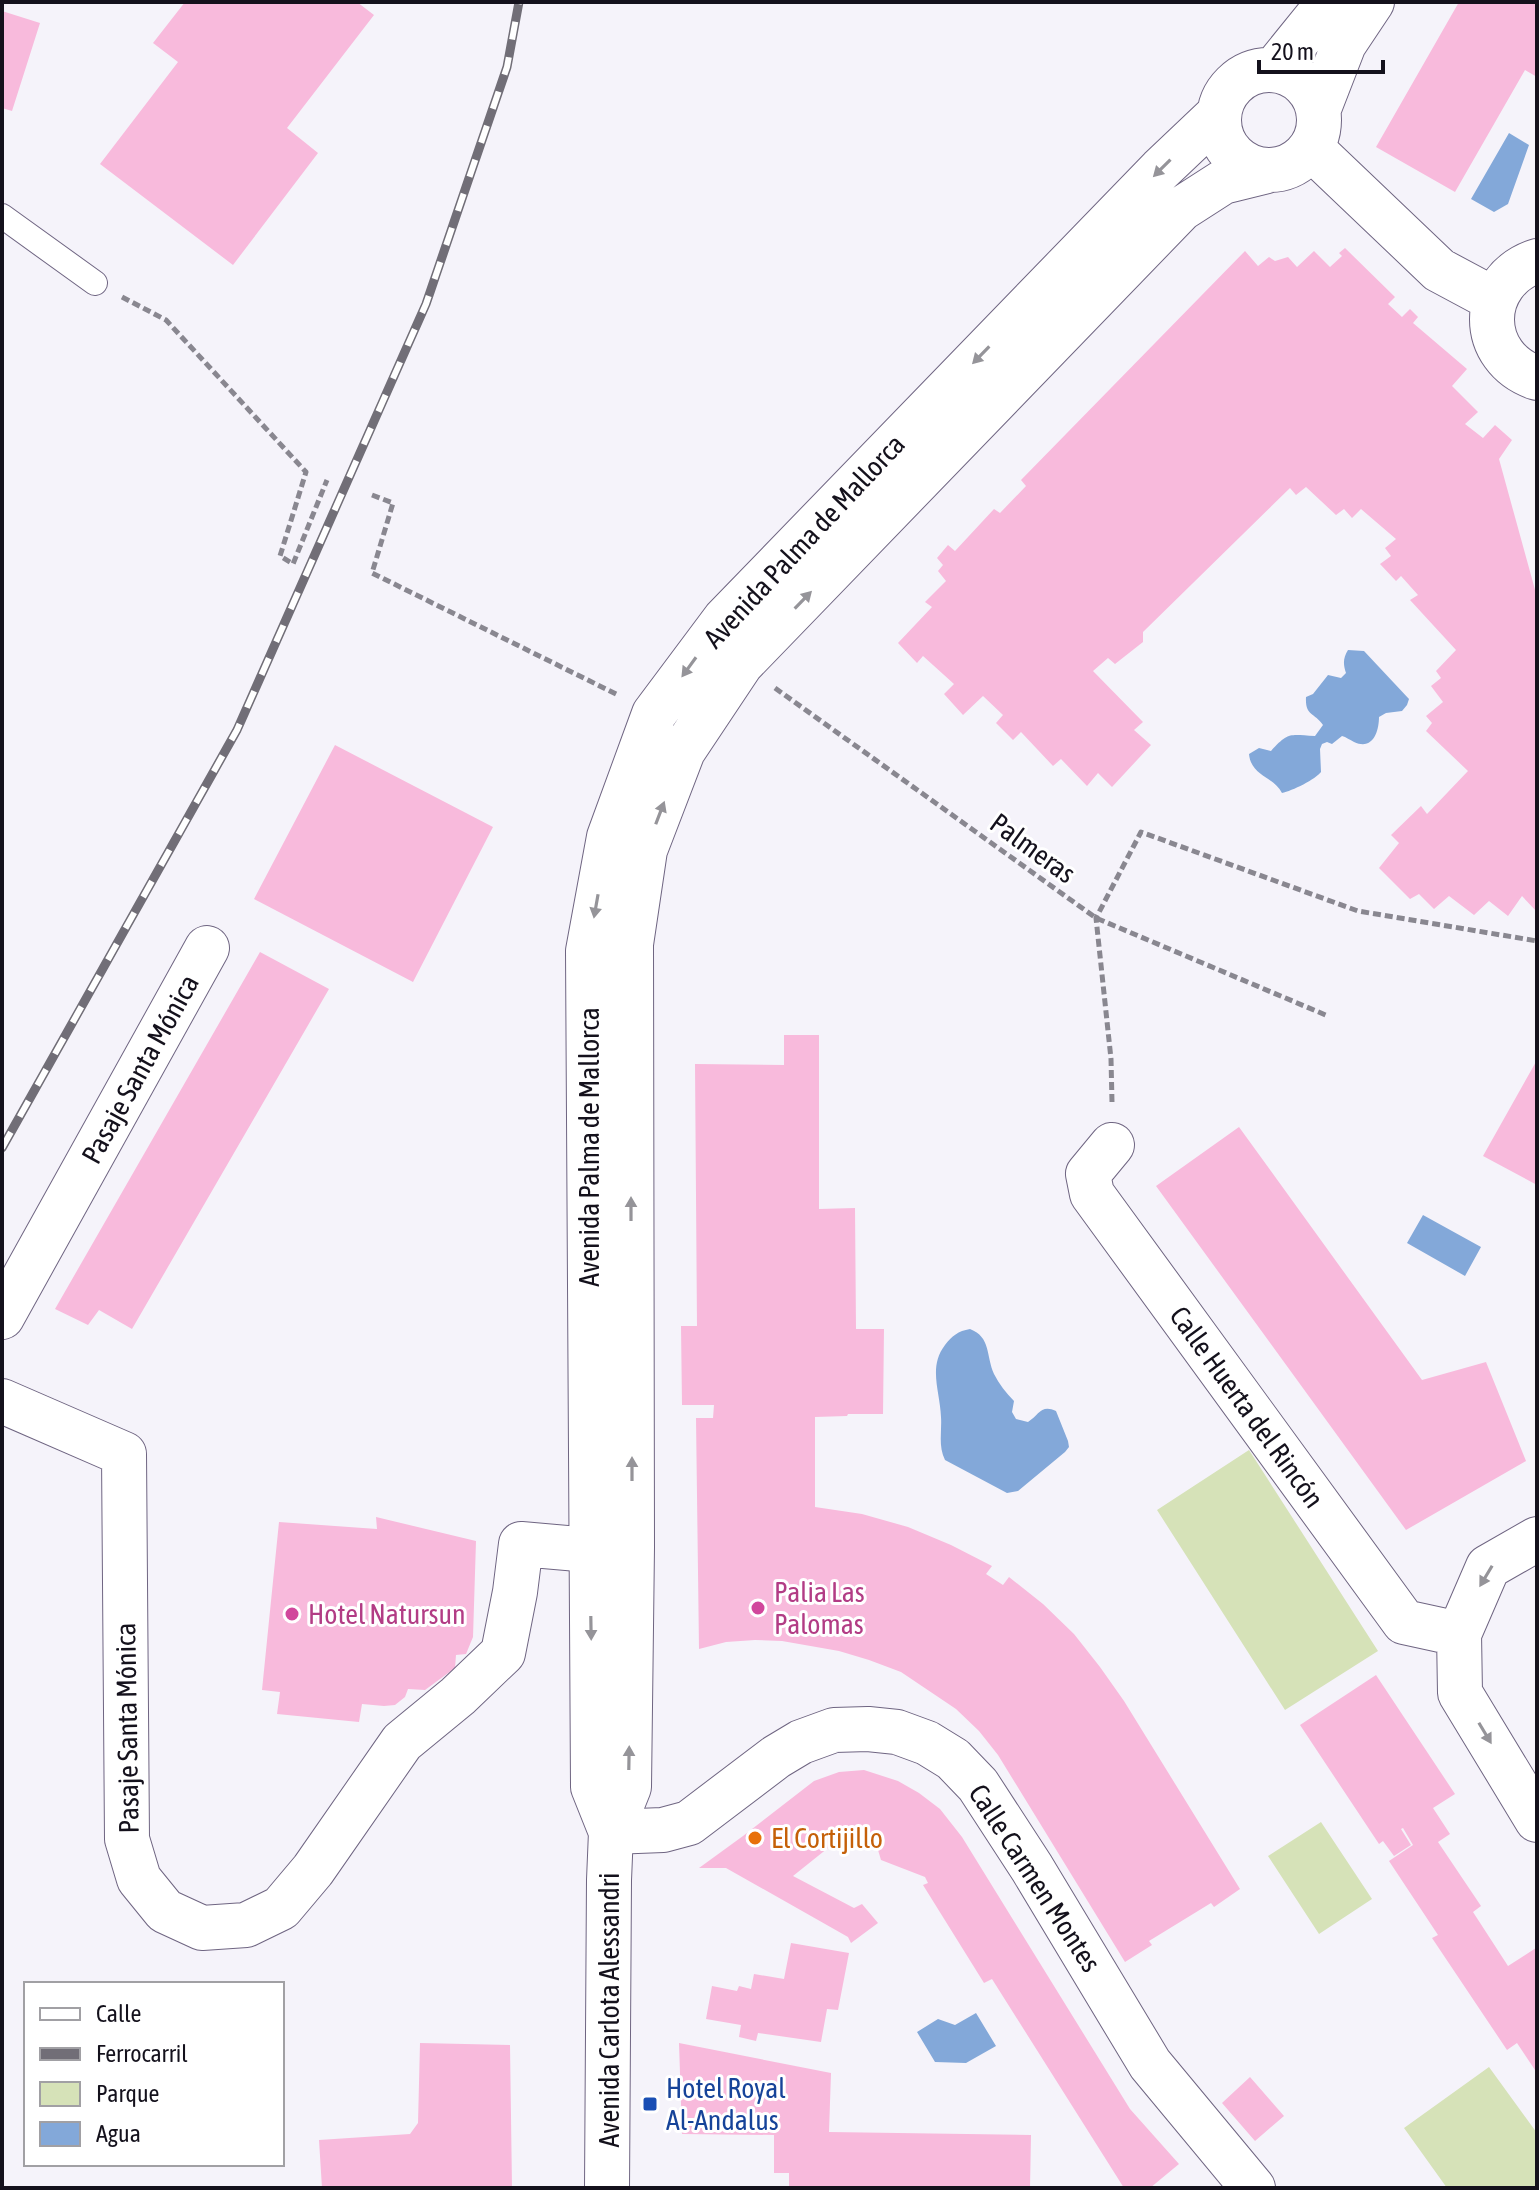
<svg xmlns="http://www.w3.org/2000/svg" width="1539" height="2190" font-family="'Asap Condensed',sans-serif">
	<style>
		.green { fill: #d6e2b8 }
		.water { fill: #83a8d9 }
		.building { fill: #f8badc }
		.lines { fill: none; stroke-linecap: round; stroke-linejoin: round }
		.lane-casing { stroke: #6f6582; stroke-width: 26 }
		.street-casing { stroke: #6f6582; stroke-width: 46 }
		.secondary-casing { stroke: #6f6582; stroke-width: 46 }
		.path { stroke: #898790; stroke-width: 5; stroke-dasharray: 8 4; stroke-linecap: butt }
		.lane { stroke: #fff; stroke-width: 24 }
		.street { stroke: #fff; stroke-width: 44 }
		.secondary { stroke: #fff; stroke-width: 44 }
		.rail-casing { stroke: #716e77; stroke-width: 9 }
		.rail { stroke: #fff; stroke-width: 6; stroke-dasharray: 18; stroke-linecap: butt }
		.oneway { fill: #959499 }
		.hotel-dot { fill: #d1479c; stroke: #fff; stroke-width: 3 }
		.food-dot { fill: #e8710a; stroke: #fff; stroke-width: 3 }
		.transit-dot { fill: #1a4fb4; stroke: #fff; stroke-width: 3 }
		.labels { text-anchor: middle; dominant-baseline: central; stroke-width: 6; stroke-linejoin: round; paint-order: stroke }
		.street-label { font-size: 28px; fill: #14111c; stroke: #fff }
		.hotel-label { font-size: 28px; fill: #b23c85; stroke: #fff; text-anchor: start }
		.food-label { font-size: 28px; fill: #c56008; stroke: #fff; text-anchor: start }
		.transit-label { font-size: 28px; fill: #164399; stroke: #fff; text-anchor: start }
	</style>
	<rect width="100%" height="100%" fill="#f5f3fa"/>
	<path class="green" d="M 1249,1450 L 1378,1651 L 1285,1710 L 1157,1510 Z
		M 1321,1822 L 1372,1899 L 1319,1934 L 1268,1856 Z
		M 1489,2067 L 1537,2133 L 1537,2188 L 1447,2188 L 1404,2128 Z"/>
	<path class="water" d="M 1509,133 L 1529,145 L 1508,204 L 1494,212 L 1471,199 Z
		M 1348,650 L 1364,651 L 1409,699 L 1407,705 L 1402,711 L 1386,713 L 1379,717 C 1379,731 1373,751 1354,742 C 1350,740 1346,737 1342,736 L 1332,744 L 1327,742 L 1322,744 L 1320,749 L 1321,772 C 1316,779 1292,791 1282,793 C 1273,776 1251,776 1249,754 L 1259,748 L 1271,751 C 1289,731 1290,735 1315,736 L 1323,725 C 1314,712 1305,716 1306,697 L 1313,694 L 1328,675 L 1341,678 L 1346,673 C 1343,664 1343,658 1348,650 Z
		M 1423,1215 L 1481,1247 L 1465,1276 L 1407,1243 Z
		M 970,1329 C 991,1337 986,1356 994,1374 C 999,1384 1006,1393 1014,1401 L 1012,1412 L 1016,1419 L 1028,1422 C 1039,1415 1041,1404 1056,1411 L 1068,1441 L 1069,1447 L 1065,1452 L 1018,1491 L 1007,1493 L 945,1460 C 938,1446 942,1432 941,1417 C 940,1391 928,1367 945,1345 C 952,1336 958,1331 970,1329 Z
		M 976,2013 L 996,2046 L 966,2063 L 935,2062 L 917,2032 L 938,2019 L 955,2025 Z"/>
	<path class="building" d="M 185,2 L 357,2 L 374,15 L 287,128 L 318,153 L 233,265 L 100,164 L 178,62 L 153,43 Z
		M 1459,2 L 1537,2 L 1537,77 L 1525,70 L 1455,192 L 1376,147 Z
		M 2,11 L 40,23 L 12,111 L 2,108 Z
		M 1345,248 L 1395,297 L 1388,304 L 1402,317 L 1410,309 L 1418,317 L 1413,323 L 1467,369 L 1452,386 L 1478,412 L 1465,424 L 1483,438 L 1495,425 L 1512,440 L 1499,459 L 1537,597 L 1537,912 L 1522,896 L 1508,916 L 1489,901 L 1474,915 L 1449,896 L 1434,909 L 1419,894 L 1410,899 L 1379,868 L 1399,843 L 1391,835 L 1421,806 L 1427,814 L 1468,771 L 1426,731 L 1432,723 L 1426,716 L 1443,702 L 1431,686 L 1441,678 L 1436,671 L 1456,650 L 1410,600 L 1418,595 L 1401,576 L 1396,581 L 1380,564 L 1391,556 L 1385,548 L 1396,539 L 1361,509 L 1352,518 L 1344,509 L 1336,515 L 1306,487 L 1296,495 L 1290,488 L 1143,632 L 1143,642 L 1115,664 L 1108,658 L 1093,671 L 1143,722 L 1134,730 L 1151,745 L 1112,787 L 1098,773 L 1087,786 L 1061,759 L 1053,766 L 1021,732 L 1013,740 L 996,723 L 1003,715 L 983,696 L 963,715 L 944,694 L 954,684 L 923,656 L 917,663 L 898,643 L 932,607 L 925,602 L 946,581 L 938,571 L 943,565 L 937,558 L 948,545 L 955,551 L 994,509 L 1000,513 L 1026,486 L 1021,480 L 1245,251 L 1258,266 L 1269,257 L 1275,261 L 1288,257 L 1297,267 L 1314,251 L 1330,267 L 1342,256 L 1339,253 Z
		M 335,745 L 493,827 L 413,982 L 254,899 Z
		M 260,952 L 329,989 L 132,1329 L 99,1310 L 88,1325 L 55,1309 Z
		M 784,1035 L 819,1035 L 819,1209 L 855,1208 L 856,1329 L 884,1329 L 883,1414 L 848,1414 L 847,1416 L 815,1417 L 815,1507 L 862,1514 L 908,1527 L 951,1545 L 992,1566 L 986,1574 L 1003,1585 L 1009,1577 L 1043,1604 L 1074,1634 L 1100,1667 L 1124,1701 L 1240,1889 L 1214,1907 L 1211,1903 L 1149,1941 L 1152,1945 L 1125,1962 L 998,1755 L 979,1731 L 956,1709 L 901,1672 L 869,1660 L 839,1651 L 782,1641 L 755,1640 L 726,1642 L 699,1649 L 696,1418 L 713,1418 L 714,1405 L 682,1405 L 681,1326 L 697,1326 L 695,1064 L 784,1065 Z
		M 1537,1060 L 1537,1185 L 1483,1156 Z
		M 1239,1127 L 1422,1380 L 1486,1362 L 1526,1461 L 1406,1530 L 1156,1186 Z
		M 376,1517 L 476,1541 L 473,1637 L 466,1654 L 456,1655 L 455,1668 L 425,1690 L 408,1689 L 405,1697 L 395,1705 L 384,1706 L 362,1704 L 359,1722 L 277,1714 L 280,1692 L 262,1690 L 279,1522 L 377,1529 Z
		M 1376,1675 L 1455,1794 L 1433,1808 L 1450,1834 L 1438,1842 L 1481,1906 L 1473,1912 L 1508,1966 L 1536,1948 L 1537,1950 L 1537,2073 L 1517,2043 L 1507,2050 L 1432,1938 L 1438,1935 L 1389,1861 L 1413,1845 L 1403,1828 L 1401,1829 L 1411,1845 L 1394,1856 L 1383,1841 L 1379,1844 L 1300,1725 Z
		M 864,1770 L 898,1781 L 919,1793 L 940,1809 L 962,1837 L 1130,2109 L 1179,2164 L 1150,2188 L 1124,2188 L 992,1979 L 984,1983 L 923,1885 L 928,1883 L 925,1877 L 881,1860 L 878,1850 L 843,1836 L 793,1876 L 854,1908 L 862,1904 L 878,1923 L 851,1943 L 848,1937 L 726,1868 L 699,1868 L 743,1836 L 814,1781 L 839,1772 Z
		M 791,1943 L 849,1953 L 838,2010 L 827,2009 L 821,2042 L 758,2033 L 756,2041 L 739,2037 L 741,2025 L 706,2019 L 712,1986 L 737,1991 L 739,1986 L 751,1989 L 754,1974 L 784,1979 Z
		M 420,2043 L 510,2045 L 512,2188 L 322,2188 L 319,2140 L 410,2134 L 418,2123 Z
		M 679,2043 L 831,2073 L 829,2132 L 1031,2135 L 1030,2188 L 789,2188 L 789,2173 L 774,2173 L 774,2135 L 682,2134 Z
		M 1250,2077 L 1284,2116 L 1255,2141 L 1222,2103 Z"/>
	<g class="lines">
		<defs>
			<path id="lane" d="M 2,216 L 95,283"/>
			<path id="street" d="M 1311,148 L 1439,270 L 1495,300
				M 1537,261 C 1477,281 1477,358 1537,378
				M 1112,1145 L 1088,1174 L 1092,1194 L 1404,1622 L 1459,1634
				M 2,1317 L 207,948
				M 2,1401 L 124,1454 L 127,1839 L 139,1879 L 165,1911 L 202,1928 L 246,1925 L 281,1908 L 313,1870 L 402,1742 L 458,1696 L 503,1653 L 515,1592 L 521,1544 L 590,1550
				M 1537,1539 L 1488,1567 L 1459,1634 L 1460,1693 L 1537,1820
				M 611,1832 L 663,1830 L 689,1823 L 776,1757 L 801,1742 L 834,1730 L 868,1729 L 897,1732 L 927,1743 L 953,1759 L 978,1785 L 1032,1868 L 1150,2064 L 1253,2188"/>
			<path id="secondary" d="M 1274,70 L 1329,2
				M1219 120a50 50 0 1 1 100 0a50 50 0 1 1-100 0Z
				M 1318,111 L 1344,44 L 1372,2
				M 611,1832 L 593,1787 L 588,951 L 609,837 L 654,714 L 725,619 L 1161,169 L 1219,114
				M 607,2188 L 609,1880 L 611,1832 L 629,1787 L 632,1547 L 631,944 L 645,850 L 683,751 L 741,664 L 1181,209 L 1223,182 L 1267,171"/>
		</defs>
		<use href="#lane" class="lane-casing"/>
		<use href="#street" class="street-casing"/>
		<use href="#secondary" class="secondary-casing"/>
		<path class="path" d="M 122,297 L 166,320 L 306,472 L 280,556 L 293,564 L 327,480
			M 372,495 L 393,503 L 372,573 L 618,695
			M 775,688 L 1096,918 L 1328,1016
			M 1112,1102 L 1111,1059 L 1096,918 L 1141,832 L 1358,911 L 1537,941"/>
		<use href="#lane" class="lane"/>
		<use href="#street" class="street"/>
		<use href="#secondary" class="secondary"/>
		<defs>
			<path id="rail" d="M 2,1148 L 237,730 L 426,304 L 507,67 L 519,2"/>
		</defs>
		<use href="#rail" class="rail-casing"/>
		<use href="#rail" class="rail"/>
	</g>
	<defs><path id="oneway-solid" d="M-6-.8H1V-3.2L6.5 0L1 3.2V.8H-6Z" transform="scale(2)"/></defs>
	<g class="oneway">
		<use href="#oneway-solid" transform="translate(1162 168) rotate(135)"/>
		<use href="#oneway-solid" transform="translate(981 355) rotate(134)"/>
		<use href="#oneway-solid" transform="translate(803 600) rotate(-46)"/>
		<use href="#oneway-solid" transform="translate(689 667) rotate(126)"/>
		<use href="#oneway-solid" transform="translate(660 813) rotate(-69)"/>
		<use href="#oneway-solid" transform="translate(596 906) rotate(100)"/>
		<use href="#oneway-solid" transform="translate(631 1209) rotate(-90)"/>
		<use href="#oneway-solid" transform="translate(632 1469) rotate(-90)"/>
		<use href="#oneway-solid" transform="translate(1486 1576) rotate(121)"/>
		<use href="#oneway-solid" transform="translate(591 1628) rotate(89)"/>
		<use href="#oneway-solid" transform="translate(1485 1733) rotate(59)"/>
		<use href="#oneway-solid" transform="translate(629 1758) rotate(-89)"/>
	</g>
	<g class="hotel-dot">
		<circle cx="758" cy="1608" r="8"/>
		<circle cx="292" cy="1614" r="8"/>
	</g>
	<circle class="food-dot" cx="755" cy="1838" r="8"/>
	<rect class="transit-dot" x="642" y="2096" width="16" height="16" rx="4"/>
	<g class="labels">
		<g class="street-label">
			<text transform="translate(804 541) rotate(-47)">Avenida Palma de Mallorca</text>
			<text transform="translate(1033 848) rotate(36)">Palmeras</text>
			<text transform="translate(140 1069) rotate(-61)">Pasaje Santa Mónica</text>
			<text transform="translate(589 1147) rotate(-90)">Avenida Palma de Mallorca</text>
			<text transform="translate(1247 1407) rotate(54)">Calle Huerta del Rincón</text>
			<text transform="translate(127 1728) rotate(-91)">Pasaje Santa Mónica</text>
			<text transform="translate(1035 1878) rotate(57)">Calle Carmen Montes</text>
			<text transform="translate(609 2010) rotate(-90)">Avenida Carlota Alessandri</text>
		</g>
		<g class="hotel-label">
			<text x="774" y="1592">Palia Las<tspan x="774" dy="32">Palomas</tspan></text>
			<text x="308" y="1614">Hotel Natursun</text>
		</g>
		<g class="food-label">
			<text x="771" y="1838">El Cortijillo</text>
		</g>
		<g class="transit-label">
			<text x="666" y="2088">Hotel Royal<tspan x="666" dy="32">Al-Andalus</tspan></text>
		</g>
	</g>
	<rect width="1539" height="2190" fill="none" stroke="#14111c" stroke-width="8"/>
	<rect x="24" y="1982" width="260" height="184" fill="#ffffff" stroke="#a1a0a4" stroke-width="2"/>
	<rect x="40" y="2008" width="40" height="12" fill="#ffffff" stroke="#a1a0a4" stroke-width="2"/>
	<text x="96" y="2022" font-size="24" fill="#14111c">Calle</text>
	<rect x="40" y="2048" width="40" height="12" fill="#716e77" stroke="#a1a0a4" stroke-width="2"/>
	<text x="96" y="2062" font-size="24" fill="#14111c">Ferrocarril</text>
	<rect x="40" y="2082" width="40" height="24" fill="#d6e2b8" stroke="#a1a0a4" stroke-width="2"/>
	<text x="96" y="2102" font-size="24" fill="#14111c">Parque</text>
	<rect x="40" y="2122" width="40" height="24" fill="#83a8d9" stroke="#a1a0a4" stroke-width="2"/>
	<text x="96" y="2142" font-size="24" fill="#14111c">Agua</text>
	<path d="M1259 60v12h124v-12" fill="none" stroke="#14111c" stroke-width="4"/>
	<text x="1271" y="60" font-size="24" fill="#14111c" stroke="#ffffff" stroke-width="6" paint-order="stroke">20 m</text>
</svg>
